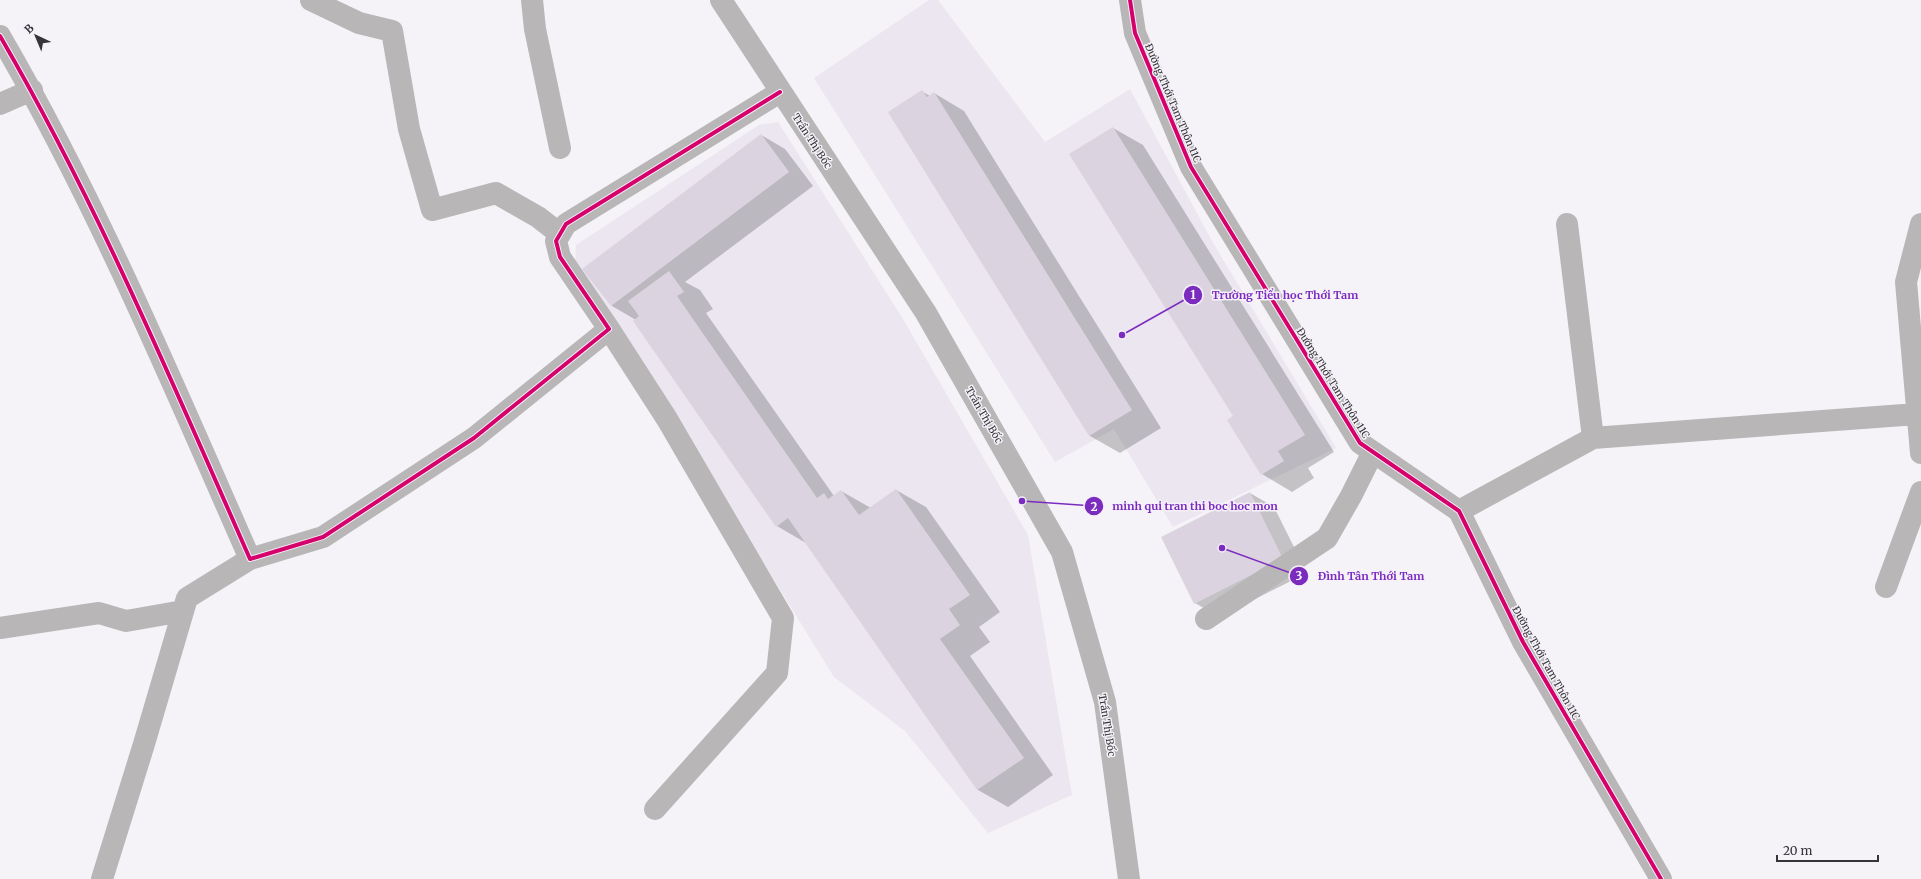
<svg xmlns="http://www.w3.org/2000/svg" width="1921" height="879" font-family="Merriweather,serif">
	<style>
		.built { fill: #ebe6ef }
		.shadow { fill: #0003 }
		.building { fill: #dbd4e0 }
		.lines { fill: none; stroke-linecap: round; stroke-linejoin: round }
		.minor { stroke: #b8b6b6; stroke-width: 22 }
		.cycleway-casing { stroke: #f5f1f9; stroke-width: 6 }
		.cycleway { stroke: #d6006c; stroke-width: 4 }
		.labels { text-anchor: middle; dominant-baseline: central; stroke-width: 3; stroke-linejoin: round; paint-order: stroke }
		.street-label { font-size: 10px; fill: #353437; stroke: #f5f1f9 }
		.leader { fill: none; stroke: #7b2cbf; stroke-width: 1.5 }
		.callout-dot { fill: #7b2cbf; stroke: #f5f1f9; stroke-width: 1.5 }
		.mark-label { font-size: 12px; text-anchor: middle; font-weight: bold; fill: #fff }
		.callout-label { font-size: 11px; text-anchor: middle; font-weight: bold; fill: #7b2cbf; stroke: #f5f1f9; stroke-width: 3; stroke-linejoin: round; paint-order: stroke }
	</style>
	<rect width="100%" height="100%" fill="#f5f3f7"/>
	<path class="built" d="M 929,0 L 938,0 L 1045,142 L 1130,89 L 1212,241 L 1336,448 L 1173,527 L 1114,429 L 1055,462 L 814,78 Z
		M 778,122 L 903,319 L 1028,535 L 1072,795 L 988,833 L 905,731 L 834,677 L 737,520 L 575,265 L 576,245 L 759,125 Z"/>
	<path class="shadow" d="M 923,92 L 930,96 L 934,93 L 964,111 L 1161,428 L 1120,453 L 1090,436 L 889,113 Z
		M 1113,128 L 1143,145 L 1334,452 L 1308,468 L 1314,478 L 1292,492 L 1262,474 L 1234,417 Z
		M 761,135 L 785,149 L 813,186 L 685,282 L 700,290 L 713,309 L 706,313 L 834,496 L 841,491 L 871,508 L 896,490 L 926,507 L 1000,612 L 979,627 L 990,642 L 970,656 L 1053,775 L 1008,807 L 978,790 L 806,543 L 777,526 L 636,320 L 612,306 L 584,269 Z
		M 1250,493 L 1274,507 L 1307,573 L 1219,617 L 1195,603 Z"/>
	<path class="building" d="M 922,90 L 927,97 L 934,92 L 1132,410 L 1089,436 L 888,112 Z
		M 1113,127 L 1305,435 L 1278,451 L 1284,461 L 1261,475 L 1227,420 L 1233,416 L 1069,154 Z
		M 761,134 L 789,172 L 611,306 L 582,269 Z
		M 669,271 L 684,292 L 677,296 L 817,498 L 824,493 L 828,499 L 841,490 L 859,515 L 896,489 L 970,595 L 949,609 L 960,625 L 940,639 L 1024,758 L 977,790 L 788,518 L 776,527 L 633,321 L 639,316 L 628,301 Z
		M 1250,492 L 1283,559 L 1194,604 L 1161,537 Z"/>
	<g class="lines">
		<path class="minor" d="M 311,0 L 359,23 L 392,31 L 409,129 L 432,210 L 496,193 L 538,217 L 560,234
			M 532,0 L 535,29 L 560,148
			M 721,0 L 926,313 L 1062,552 L 1105,702 L 1129,879
			M 1130,0 L 1135,33 L 1191,167 L 1360,443 L 1459,511 L 1523,642 L 1661,879
			M 0,36 C 97,203 172,382 250,559 L 323,537 L 474,438 L 609,329 L 560,257 L 556,241 L 566,224 L 780,92
			M 0,104 L 32,90
			M 1921,224 L 1906,282 L 1921,453
			M 609,329 L 667,419 L 783,618 L 777,673 L 655,809
			M 1593,438 L 1917,414
			M 1459,511 L 1593,438 L 1567,224
			M 1886,587 L 1921,492
			M 1206,619 L 1327,538 L 1351,496 L 1373,452
			M 0,628 L 99,613 L 126,621 L 183,611
			M 102,879 L 144,744 L 187,598 L 250,559"/>
		<defs>
			<path id="cycleway" d="M 1130,0 L 1135,33 L 1191,167 L 1360,443 L 1459,511 L 1523,642 L 1661,879
				M 0,36 C 97,203 172,382 250,559 L 323,537 L 474,438 L 609,329 L 560,257 L 556,241 L 566,224 L 780,92"/>
		</defs>
		<use href="#cycleway" class="cycleway-casing"/>
		<use href="#cycleway" class="cycleway"/>
	</g>
	<g class="labels">
		<g class="street-label">
			<text transform="translate(1173 103) rotate(67)">Đường Thới Tam Thôn 11C</text>
			<text transform="translate(812 141) rotate(57)">Trần Thị Bốc</text>
			<text transform="translate(1333 383) rotate(58)">Đường Thới Tam Thôn 11C</text>
			<text transform="translate(984 415) rotate(60)">Trần Thị Bốc</text>
			<text transform="translate(1546 663) rotate(61)">Đường Thới Tam Thôn 11C</text>
			<text transform="translate(1107 725) rotate(81)">Trần Thị Bốc</text>
		</g>
	</g>
	<path class="leader" d="M1122 335L1193 295M1022 501L1094 506M1222 548L1299 576"/>
	<g class="callout-dot">
		<circle cx="1122" cy="335" r="4"/>
		<circle cx="1022" cy="501" r="4"/>
		<circle cx="1222" cy="548" r="4"/>
		<circle cx="1193" cy="295" r="10"/>
		<circle cx="1094" cy="506" r="10"/>
		<circle cx="1299" cy="576" r="10"/>
	</g>
	<g class="mark-label">
		<text x="1193" y="299">1</text>
		<text x="1094" y="511">2</text>
		<text x="1299" y="580">3</text>
	</g>
	<g class="callout-label">
		<text x="1285" y="299">Trường Tiểu học Thới Tam</text>
		<text x="1195" y="510">minh qui tran thi boc hoc mon</text>
		<text x="1371" y="580">Đình Tân Thới Tam</text>
	</g>
	<g transform="translate(36 36) rotate(316)" stroke="#f5f1f9" stroke-width="3" paint-order="stroke">
	<path d="M0-3L7 15L0 10L-7 15Z" fill="#353437"/>
	<text y="-6" font-size="11" font-weight="bold" text-anchor="middle" fill="#353437">B</text>
	</g>
	<path d="M1777 855v6h101v-6" fill="none" stroke="#353437" stroke-width="2"/>
	<text x="1783" y="855" font-size="12" fill="#353437" stroke="#f5f1f9" stroke-width="3" paint-order="stroke">20 m</text>
</svg>
